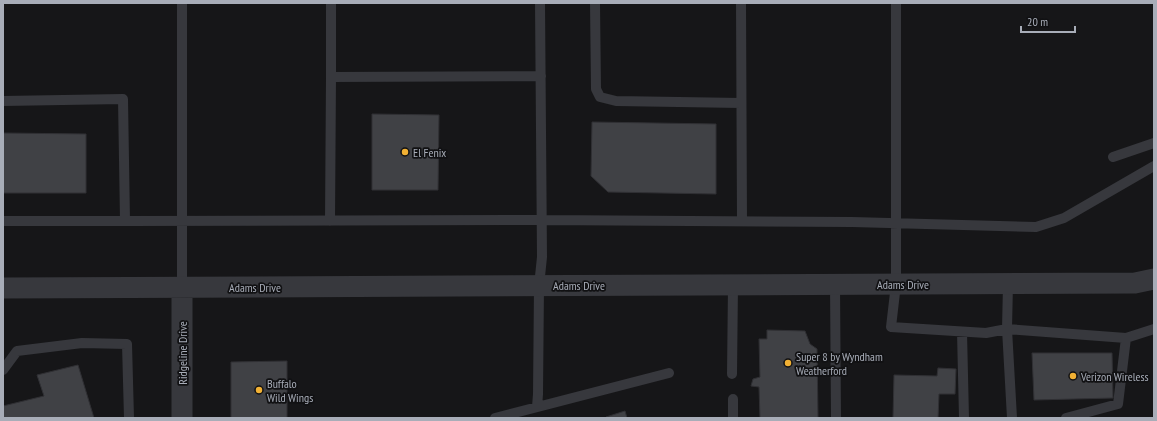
<svg xmlns="http://www.w3.org/2000/svg" width="1157" height="421" font-family="'PT Sans Narrow',sans-serif">
	<style>
		.building { fill: #404145; stroke: #303034 }
		.lines { fill: none; stroke-linecap: round; stroke-linejoin: round }
		.lane { stroke: #37383d; stroke-width: 10 }
		.street { stroke: #37383d; stroke-width: 21 }
		.poi-dot { fill: #f2b134; stroke: #111113; stroke-width: 1.5 }
		.labels { text-anchor: middle; dominant-baseline: central; stroke-width: 3.5; stroke-linejoin: round; paint-order: stroke }
		.poi-label { font-size: 12px; fill: #a8adb8; stroke: #111113; text-anchor: start }
		.street-label { font-size: 12px; fill: #a8adb8; stroke: #111113 }
	</style>
	<rect width="100%" height="100%" fill="#161618"/>
	<path class="building" d="M 372,114 L 439,115 L 438,190 L 372,190 Z
		M 592,122 L 716,124 L 716,194 L 608,192 L 591,176 Z
		M 3,133 L 86,134 L 86,193 L 3,193 Z
		M 767,330 L 805,331 L 810,344 L 817,349 L 818,418 L 760,418 L 759,387 L 751,386 L 753,379 L 760,377 L 759,339 L 767,339 Z
		M 1032,353 L 1112,353 L 1113,398 L 1034,400 Z
		M 287,361 L 287,418 L 231,418 L 231,362 Z
		M 78,365 L 94,418 L 3,418 L 3,406 L 44,396 L 37,375 Z
		M 938,368 L 956,369 L 955,394 L 939,394 L 938,418 L 893,418 L 894,375 L 937,376 Z
		M 625,411 L 627,418 L 606,418 L 606,417 Z"/>
	<g class="lines">
		<path class="lane" d="M 182,3 L 182,287
			M 331,3 L 331,77 L 541,76
			M 595,3 L 596,89 L 600,97 L 616,101 L 741,103
			M 741,3 L 742,221
			M 896,3 L 896,284 L 891,327 L 986,333 L 1007,329 L 1008,284
			M 3,101 L 123,99 L 125,221 L 542,220 L 852,222 L 1036,227 L 1064,218 L 1154,166
			M 1113,157 L 1154,143
			M 3,221 L 125,221
			M 330,221 L 331,77
			M 835,284 L 836,418
			M 962,332 L 964,418
			M 3,370 L 17,351 L 82,343 L 127,344 L 129,418
			M 732,374 L 733,285
			M 733,399 L 733,418
			M 537,407 L 538,394 L 539,286 L 542,257 L 540,3
			M 495,418 L 669,373
			M 1012,418 L 1007,329 L 1126,338
			M 1066,418 L 1118,404 L 1126,338 L 1154,329"/>
		<path class="street" d="M 182,287 L 182,418
			M 3,288 L 1135,283 L 1154,279"/>
	</g>
	<g class="poi-dot">
		<circle cx="405" cy="152" r="4"/>
		<circle cx="788" cy="363" r="4"/>
		<circle cx="1073" cy="376" r="4"/>
		<circle cx="259" cy="390" r="4"/>
	</g>
	<g class="labels">
		<g class="poi-label">
			<text x="413" y="152">El Fenix</text>
			<text x="796" y="356">Super 8 by Wyndham<tspan x="796" dy="14">Weatherford</tspan></text>
			<text x="1081" y="376">Verizon Wireless</text>
			<text x="267" y="383">Buffalo<tspan x="267" dy="14">Wild Wings</tspan></text>
		</g>
		<g class="street-label">
			<text x="903" y="284">Adams Drive</text>
			<text x="579" y="285">Adams Drive</text>
			<text x="255" y="287">Adams Drive</text>
			<text transform="translate(182 353) rotate(-90)">Ridgeline Drive</text>
		</g>
	</g>
	<rect width="1157" height="421" fill="none" stroke="#a8adb8" stroke-width="8"/>
	<path d="M1021 26v6h54v-6" fill="none" stroke="#a8adb8" stroke-width="2"/>
	<text x="1027" y="26" font-size="12" fill="#a8adb8" stroke="#111113" stroke-width="3" paint-order="stroke">20 m</text>
</svg>
